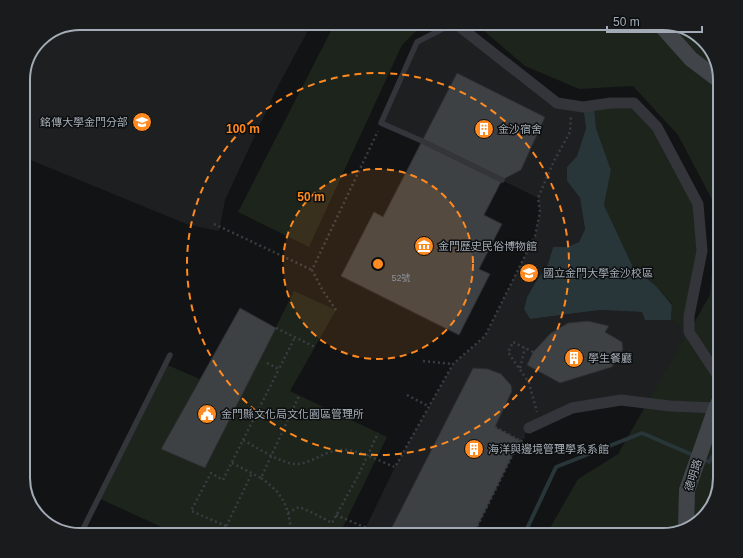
<svg xmlns="http://www.w3.org/2000/svg" width="743" height="558" font-family="Helvetica,'Noto Sans TC',sans-serif">
	<style>
		.built { fill: #1e1f21 }
		.green { fill: #1d241c }
		.water { fill: #283539 }
		.lines { fill: none; stroke-linecap: round; stroke-linejoin: round }
		.stream { stroke: #283539; stroke-width: 4 }
		.building { fill: #3e4144; stroke: #2c2d30 }
		.path { stroke: #393d41; stroke-width: 2.5; stroke-dasharray: 2 3; stroke-linecap: butt }
		.lane { stroke: #33353a; stroke-width: 5.5 }
		.street { stroke: #33353a; stroke-width: 11 }
		.secondary { stroke: #41454a; stroke-width: 16 }
		.ring { fill: none; stroke: #ff8a20; stroke-width: 2; stroke-dasharray: 7 5 }
		.labels { text-anchor: middle; dominant-baseline: central; stroke-width: 3; stroke-linejoin: round; paint-order: stroke }
		.number-label { font-size: 9px; fill: #8a919a }
		.poi-label { font-size: 11px; fill: #a3acb6; stroke: #0d0e0f; text-anchor: start }
		.street-label { font-size: 11px; fill: #a3acb6; stroke: #0d0e0f }
		.rim { fill: none; stroke: #a3acb6; stroke-width: 2 }
		.centre { fill: #ff8a20; stroke: #0d0e0f; stroke-width: 2 }
		.ring-label { font-size: 12px; text-anchor: middle; font-weight: bold; fill: #ff8a20; stroke: #0d0e0f; stroke-width: 3; stroke-linejoin: round; paint-order: stroke }
	</style>
	<rect width="100%" height="100%" fill="#121314"/>
	<path class="built" d="M 80,23 L 312,23 L 277,88 L 225,200 L 219,231 L 189,225 L 23,157 L 23,76 L 42,37 Z
		M 454,23 L 557,103 L 583,107 L 586,128 L 577,156 L 567,167 L 567,181 L 580,198 L 585,229 L 579,242 L 567,247 L 553,247 L 548,264 L 535,283 L 527,297 L 524,309 L 530,319 L 600,310 L 643,312 L 645,320 L 671,320 L 689,332 L 720,400 L 621,400 L 572,408 L 529,428 L 512,456 L 473,535 L 374,535 L 375,532 L 366,527 L 395,467 L 453,364 L 485,336 L 535,236 L 540,212 L 538,198 L 422,141 L 381,123 L 417,42 Z"/>
	<path class="green" d="M 335,23 L 424,23 L 402,45 L 309,247 L 238,212 Z
		M 473,23 L 663,23 L 698,35 L 714,55 L 720,80 L 720,478 L 708,513 L 688,529 L 663,535 L 546,535 L 578,479 L 618,454 L 688,332 L 671,320 L 672,304 L 656,286 L 633,267 L 604,205 L 611,170 L 596,128 L 594,105 L 634,103 L 657,127 L 698,204 L 702,251 L 690,330 L 710,295 L 717,209 L 678,135 L 633,86 L 579,89 L 525,66 L 476,24 Z
		M 294,291 L 336,310 L 290,391 L 387,437 L 339,535 L 236,535 L 231,532 L 229,535 L 179,535 L 98,498 L 165,364 L 200,379 L 161,449 L 205,468 Z"/>
	<path class="water" d="M 594,105 L 596,128 L 611,170 L 604,205 L 633,267 L 656,286 L 672,305 L 671,320 L 645,320 L 642,312 L 600,310 L 530,319 L 524,309 L 527,297 L 535,283 L 548,264 L 553,247 L 567,247 L 579,242 L 585,229 L 580,198 L 567,181 L 567,167 L 577,156 L 586,128 L 583,107 Z"/>
	<g class="lines">
		<path class="stream" d="M 701,458 L 709,462 L 720,446
			M 524,535 L 556,467 L 642,433 L 695,456"/>
	</g>
	<path class="building" d="M 457,73 L 545,117 L 521,170 L 502,180 L 422,141 Z
		M 422,141 L 502,180 L 484,215 L 502,224 L 479,269 L 490,274 L 459,335 L 341,276 L 374,212 L 383,217 Z
		M 240,308 L 276,328 L 205,468 L 161,449 Z
		M 588,321 L 609,326 L 605,332 L 622,342 L 623,349 L 612,367 L 560,383 L 527,365 L 533,352 L 551,333 L 568,323 Z
		M 473,368 L 488,369 L 501,374 L 511,385 L 512,391 L 495,427 L 521,441 L 512,456 L 473,535 L 388,535 Z"/>
	<g class="lines">
		<path class="path" d="M 214,224 L 312,270
			M 336,310 L 323,291 L 312,270 L 378,131
			M 276,328 L 315,347
			M 533,352 L 513,342 L 508,352 L 529,383 L 537,412
			M 423,361 L 453,364
			M 267,363 L 279,369 L 295,337
			M 520,368 L 525,348
			M 407,395 L 428,406
			M 495,427 L 521,441
			M 243,440 L 279,369
			M 232,463 L 261,478 L 299,396
			M 261,478 C 274,487 284,497 288,513 C 290,520 290,528 293,535
			M 288,513 L 299,507 L 313,513 L 332,523 L 358,476 L 378,433
			M 336,515 L 376,532 L 374,535
			M 226,526 L 191,511 L 211,473 L 223,480 L 243,440 C 256,447 282,464 296,464 C 309,464 321,454 334,451 C 352,445 378,461 395,467 L 453,364 L 485,336 L 535,236 L 540,212 L 538,198 L 554,161 L 570,132 L 571,115
			M 222,535 L 252,473
			M 473,535 L 512,456 L 524,437"/>
		<path class="lane" d="M 454,23 L 417,42 L 381,123 L 422,141 L 502,180
			M 80,535 L 170,355"/>
		<path class="street" d="M 455,23 L 557,103 L 583,107 L 611,103 L 634,103 L 657,127 L 698,204 L 702,251 L 689,316 L 689,332 L 720,379
			M 529,428 L 572,408 L 621,400 L 670,406 L 716,408"/>
		<path class="secondary" d="M 659,23 L 691,59 L 720,81
			M 686,530 L 687,490 L 716,408 L 720,400"/>
	</g>
	<circle cx="378" cy="264" r="95" fill="#ff8a20" fill-opacity=".12"/>
	<g class="ring">
		<circle cx="378" cy="264" r="95"/>
		<circle cx="378" cy="264" r="191"/>
	</g>
	<defs>
		<symbol id="university-disc" viewBox="-11 -11 22 22"><circle r="9.5" fill="#ff8a20" stroke="#0d0e0f"/><path d="M0-5L7-2L0 1L-7-2ZM-4 1L0 2.5L4 1V4Q0 6-4 4Z" fill="#fff"/></symbol>
		<symbol id="building-disc" viewBox="-11 -11 22 22"><circle r="9.5" fill="#ff8a20" stroke="#0d0e0f"/><path d="M-4-6H4V6H1V3H-1V6H-4ZM-2.5-4.3h1.7v1.8h-1.7ZM.8-4.3h1.7v1.8H.8ZM-2.5-1h1.7V.8h-1.7ZM.8-1h1.7V.8H.8Z" fill="#fff"/></symbol>
		<symbol id="museum-disc" viewBox="-11 -11 22 22"><circle r="9.5" fill="#ff8a20" stroke="#0d0e0f"/><path d="M0-6L6-3V-2H-6V-3ZM-5-1h2V3h-2ZM-1-1h2V3h-2ZM3-1h2V3H3ZM-6 4H6V6H-6Z" fill="#fff"/></symbol>
		<symbol id="civic-disc" viewBox="-11 -11 22 22"><circle r="9.5" fill="#ff8a20" stroke="#0d0e0f"/><path d="M-.6-6.5H3V-4.5H.6V-3L4-1V1h2V6H-6V1h2V-1L-.6-3ZM-1.2 2.5V6h2.4V2.5Z" fill="#fff"/></symbol>
	</defs>
	<g fill-rule="evenodd">
		<use href="#university-disc" x="131" y="111" width="22" height="22"/>
		<use href="#building-disc" x="473" y="118" width="22" height="22"/>
		<use href="#museum-disc" x="413" y="235" width="22" height="22"/>
		<use href="#university-disc" x="518" y="262" width="22" height="22"/>
		<use href="#building-disc" x="563" y="347" width="22" height="22"/>
		<use href="#civic-disc" x="196" y="403" width="22" height="22"/>
		<use href="#building-disc" x="463" y="438" width="22" height="22"/>
	</g>
	<g class="labels">
		<g class="number-label">
			<text x="401" y="278">52號</text>
		</g>
		<g class="poi-label">
			<text x="128" y="122" text-anchor="end">銘傳大學金門分部</text>
			<text x="498" y="129">金沙宿舍</text>
			<text x="438" y="246">金門歷史民俗博物館</text>
			<text x="543" y="273">國立金門大學金沙校區</text>
			<text x="588" y="358">學生餐廳</text>
			<text x="221" y="414">金門縣文化局文化園區管理所</text>
			<text x="488" y="449">海洋與邊境管理學系系館</text>
		</g>
		<g class="street-label">
			<text transform="translate(693 475) rotate(-73)">德明路</text>
		</g>
	</g>
	<path d="M0 0H743V558H0ZM80 30H663A50 50 0 0 1 713 80V478A50 50 0 0 1 663 528H80A50 50 0 0 1 30 478V80A50 50 0 0 1 80 30Z" fill="#191b1c" fill-rule="evenodd"/>
	<path class="rim" d="M80 30H663A50 50 0 0 1 713 80V478A50 50 0 0 1 663 528H80A50 50 0 0 1 30 478V80A50 50 0 0 1 80 30Z"/>
	<circle cx="378" cy="264" r="6" class="centre"/>
	<g class="ring-label">
		<text x="243" y="133">100 m</text>
		<text x="311" y="201">50 m</text>
	</g>
	<path d="M607 26v6h95v-6" fill="none" stroke="#a3acb6" stroke-width="2"/>
	<text x="613" y="26" font-size="12" fill="#a3acb6" stroke="#0d0e0f" stroke-width="3" paint-order="stroke">50 m</text>
</svg>
